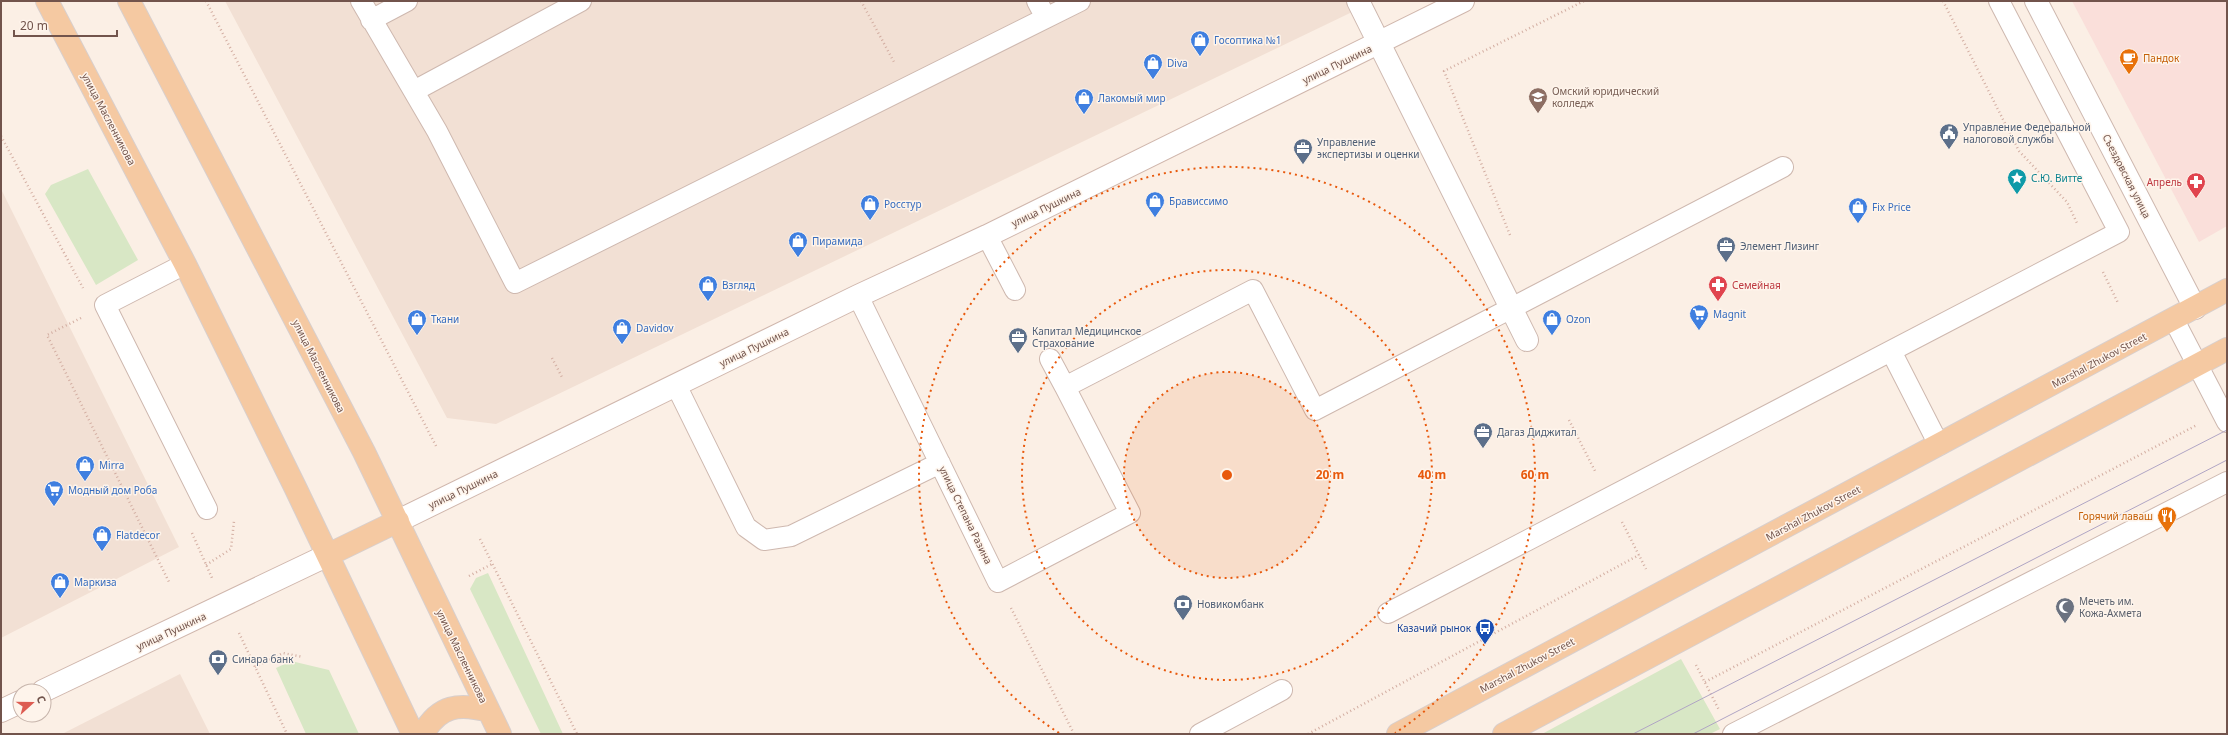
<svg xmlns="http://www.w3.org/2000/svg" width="2228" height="735" font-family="'Noto Sans',sans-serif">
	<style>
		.residential { fill: #f2e0d4 }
		.commercial { fill: #fadfda }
		.green { fill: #d8e7c5 }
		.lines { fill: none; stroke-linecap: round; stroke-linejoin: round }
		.lane-casing { stroke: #ceb8af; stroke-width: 22 }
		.street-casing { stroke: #ceb8af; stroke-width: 24 }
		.secondary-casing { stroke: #d0b7ad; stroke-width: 24 }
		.primary-casing { stroke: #d8cfcd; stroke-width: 24 }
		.path { stroke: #d3aea2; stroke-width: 2.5; stroke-dasharray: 1 3; stroke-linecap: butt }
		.lane { stroke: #fff; stroke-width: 20 }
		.street { stroke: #fff; stroke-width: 22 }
		.secondary { stroke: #fff; stroke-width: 22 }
		.primary { stroke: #f5c9a2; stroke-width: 22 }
		.tram { stroke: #b0a5c4; stroke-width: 1 }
		.ring { fill: none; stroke: #e8590c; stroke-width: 2; stroke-dasharray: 2 4 }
		.labels { text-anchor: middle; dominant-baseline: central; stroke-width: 3; stroke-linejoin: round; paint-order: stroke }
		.shop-label { font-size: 10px; fill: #366cbe; stroke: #fef4eb; text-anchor: start }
		.food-label { font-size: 10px; fill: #c56008; stroke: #fef4eb; text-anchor: start }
		.street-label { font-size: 10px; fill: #72544c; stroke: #fef4eb }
		.education-label { font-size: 10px; fill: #785e54; stroke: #fef4eb; text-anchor: start }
		.service-label { font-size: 10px; fill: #4e5e75; stroke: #fef4eb; text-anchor: start }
		.culture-label { font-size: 10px; fill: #0d838f; stroke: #fef4eb; text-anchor: start }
		.health-label { font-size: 10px; fill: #be3a42; stroke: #fef4eb; text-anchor: end }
		.worship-label { font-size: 10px; fill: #5b616d; stroke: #fef4eb; text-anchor: start }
		.transit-label { font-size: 10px; fill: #164399; stroke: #fef4eb; text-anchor: end }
		.centre { fill: #e8590c; stroke: #fef4eb; stroke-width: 2 }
		.ring-label { font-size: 12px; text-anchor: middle; font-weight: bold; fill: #e8590c; stroke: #fef4eb; stroke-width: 3; stroke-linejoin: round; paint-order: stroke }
	</style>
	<rect width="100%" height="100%" fill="#fbefe5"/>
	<path class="residential" d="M 225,1 L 1375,1 L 496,424 L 447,418 Z
		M 1,189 L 179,547 L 1,638 Z
		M 180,674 L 210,734 L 62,734 Z"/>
	<path class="commercial" d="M 2072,1 L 2227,1 L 2227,226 L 2199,242 Z"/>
	<path class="green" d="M 88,169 L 138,260 L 96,285 L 45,194 L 51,185 Z
		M 488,573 L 563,734 L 541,734 L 470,589 L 476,578 Z
		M 1681,659 L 1720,729 L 1710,734 L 1542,734 Z
		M 291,661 L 329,670 L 359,734 L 306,734 L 276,668 Z"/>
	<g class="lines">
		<defs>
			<path id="lane" d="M 361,1 L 437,131 L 515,283 L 1080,1
				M 1037,1 L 1046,18
				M 371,20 L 407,1
				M 414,91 L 581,1
				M 987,236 L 1015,290
				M 185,264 L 105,305 L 207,509
				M 858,296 L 998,582 L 1130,513 L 1065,387 L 1253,290 L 1315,410 L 1783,167
				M 2174,320 L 2227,422
				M 1891,351 L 1939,445
				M 1050,359 L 1065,387
				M 676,385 L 746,527 L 764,540 L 791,536 L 940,463
				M 1388,613 L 2119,232 L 1999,1
				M 1200,734 L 1282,690
				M 1733,734 L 2227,482"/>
			<path id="street" d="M 1358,1 L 1527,340
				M 2036,1 L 2195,308"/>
			<path id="secondary" d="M 398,521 L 858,296 L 987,236 L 1463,1
				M 43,691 L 328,555
				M 1,711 L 20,702"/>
			<path id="primary" d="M 47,1 L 185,264 L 295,487 L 413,734
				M 129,1 L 364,452 L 500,734
				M 328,555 L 398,521
				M 423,734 C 439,705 459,703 489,711
				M 1398,734 L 2227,290
				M 1504,734 L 2227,349"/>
		</defs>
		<use href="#lane" class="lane-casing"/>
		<use href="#street" class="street-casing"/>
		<use href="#secondary" class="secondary-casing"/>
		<use href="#primary" class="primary-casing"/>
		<path class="path" d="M 206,1 L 436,446
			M 861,1 L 894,62
			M 1943,1 L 2019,151 L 2067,202 L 2077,223
			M 1,136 L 83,288
			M 1510,235 L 1444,71 L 1584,1
			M 2103,272 L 2118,303
			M 81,318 L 47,335 L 169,582
			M 552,358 L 563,379
			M 1569,420 L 1596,473
			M 1622,522 L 1646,569
			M 192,533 L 212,578
			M 480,539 L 577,734
			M 206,565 L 231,549 L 234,521
			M 469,576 L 492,564
			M 1011,608 L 1074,734
			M 239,633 L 287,734
			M 1696,665 L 1719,710
			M 255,667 L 283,653 L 303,657
			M 1705,682 L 2197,425
			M 1308,734 L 1639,555"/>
		<use href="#lane" class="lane"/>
		<use href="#street" class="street"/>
		<use href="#secondary" class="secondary"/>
		<use href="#primary" class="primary"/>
		<path class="tram" d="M 1633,734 L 2227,430
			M 1693,734 L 2227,460"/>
	</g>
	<circle cx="1227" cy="475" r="103" fill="#e8590c" fill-opacity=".12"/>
	<g class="ring">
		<circle cx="1227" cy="475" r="103"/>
		<circle cx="1227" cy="475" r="205"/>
		<path d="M1059 733A308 308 0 1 1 1395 733"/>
	</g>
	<defs>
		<symbol id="shop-pin" viewBox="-11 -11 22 30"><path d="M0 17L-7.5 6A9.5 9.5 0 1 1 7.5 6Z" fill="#3f7fe0" stroke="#fef4eb"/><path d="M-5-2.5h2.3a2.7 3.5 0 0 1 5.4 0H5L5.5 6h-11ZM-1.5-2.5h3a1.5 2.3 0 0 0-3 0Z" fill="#fff"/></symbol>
		<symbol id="cafe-pin" viewBox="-11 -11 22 30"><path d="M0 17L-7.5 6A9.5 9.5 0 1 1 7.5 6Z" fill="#e8710a" stroke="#fef4eb"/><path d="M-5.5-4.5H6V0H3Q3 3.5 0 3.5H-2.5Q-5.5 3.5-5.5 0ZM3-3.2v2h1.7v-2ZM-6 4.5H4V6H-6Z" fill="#fff"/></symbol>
		<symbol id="university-pin" viewBox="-11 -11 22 30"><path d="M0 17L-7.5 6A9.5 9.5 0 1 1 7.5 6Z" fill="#8d6e63" stroke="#fef4eb"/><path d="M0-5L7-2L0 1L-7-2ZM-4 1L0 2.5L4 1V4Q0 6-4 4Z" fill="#fff"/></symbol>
		<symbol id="civic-pin" viewBox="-11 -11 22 30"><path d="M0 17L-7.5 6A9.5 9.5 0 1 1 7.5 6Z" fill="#5c6f8a" stroke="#fef4eb"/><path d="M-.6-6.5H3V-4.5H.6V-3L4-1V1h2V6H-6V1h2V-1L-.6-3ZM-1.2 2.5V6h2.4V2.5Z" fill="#fff"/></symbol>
		<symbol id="office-pin" viewBox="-11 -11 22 30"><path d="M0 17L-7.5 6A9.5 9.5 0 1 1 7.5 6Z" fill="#5c6f8a" stroke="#fef4eb"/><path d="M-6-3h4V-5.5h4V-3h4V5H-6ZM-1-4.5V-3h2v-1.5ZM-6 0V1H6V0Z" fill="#fff"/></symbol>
		<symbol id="sight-pin" viewBox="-11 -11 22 30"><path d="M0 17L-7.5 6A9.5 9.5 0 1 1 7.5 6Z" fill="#0f9aa8" stroke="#fef4eb"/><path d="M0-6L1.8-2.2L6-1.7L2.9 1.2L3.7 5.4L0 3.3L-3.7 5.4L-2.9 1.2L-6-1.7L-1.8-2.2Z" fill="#fff"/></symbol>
		<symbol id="pharmacy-pin" viewBox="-11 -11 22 30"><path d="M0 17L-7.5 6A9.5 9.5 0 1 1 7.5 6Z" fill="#e0444e" stroke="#fef4eb"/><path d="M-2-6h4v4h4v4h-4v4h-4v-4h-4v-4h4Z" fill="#fff"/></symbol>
		<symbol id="supermarket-pin" viewBox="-11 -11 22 30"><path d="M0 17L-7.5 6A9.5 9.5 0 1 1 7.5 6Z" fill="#3f7fe0" stroke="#fef4eb"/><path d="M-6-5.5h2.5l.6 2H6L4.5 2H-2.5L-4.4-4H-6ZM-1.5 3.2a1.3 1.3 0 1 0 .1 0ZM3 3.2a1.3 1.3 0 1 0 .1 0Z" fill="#fff"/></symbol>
		<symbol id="restaurant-pin" viewBox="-11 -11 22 30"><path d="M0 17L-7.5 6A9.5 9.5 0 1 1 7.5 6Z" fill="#e8710a" stroke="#fef4eb"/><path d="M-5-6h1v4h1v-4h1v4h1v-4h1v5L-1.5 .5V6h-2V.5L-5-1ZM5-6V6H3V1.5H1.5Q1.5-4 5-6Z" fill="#fff"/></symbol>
		<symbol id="bank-pin" viewBox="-11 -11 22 30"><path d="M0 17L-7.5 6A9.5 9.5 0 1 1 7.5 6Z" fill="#5c6f8a" stroke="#fef4eb"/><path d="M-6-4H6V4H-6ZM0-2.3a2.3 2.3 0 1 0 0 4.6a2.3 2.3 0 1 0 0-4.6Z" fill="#fff"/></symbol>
		<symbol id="mosque-pin" viewBox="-11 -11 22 30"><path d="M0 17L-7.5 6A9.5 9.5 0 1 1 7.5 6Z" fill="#6b7280" stroke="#fef4eb"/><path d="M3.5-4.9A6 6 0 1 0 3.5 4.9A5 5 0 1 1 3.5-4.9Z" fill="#fff"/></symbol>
		<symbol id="bus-pin" viewBox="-11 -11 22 30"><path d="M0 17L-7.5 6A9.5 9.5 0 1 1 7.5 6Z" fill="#1a4fb4" stroke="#fef4eb"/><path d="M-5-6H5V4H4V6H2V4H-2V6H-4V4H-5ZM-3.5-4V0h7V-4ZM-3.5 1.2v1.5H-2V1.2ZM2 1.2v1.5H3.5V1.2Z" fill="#fff"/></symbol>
	</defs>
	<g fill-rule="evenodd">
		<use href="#shop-pin" x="1189" y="29" width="22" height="30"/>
		<use href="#cafe-pin" x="2118" y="47" width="22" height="30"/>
		<use href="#shop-pin" x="1142" y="52" width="22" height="30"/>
		<use href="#university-pin" x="1527" y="86" width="22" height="30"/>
		<use href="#shop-pin" x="1073" y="87" width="22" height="30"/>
		<use href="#civic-pin" x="1938" y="122" width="22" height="30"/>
		<use href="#office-pin" x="1292" y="137" width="22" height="30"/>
		<use href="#sight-pin" x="2006" y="167" width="22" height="30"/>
		<use href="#pharmacy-pin" x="2185" y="171" width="22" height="30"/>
		<use href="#shop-pin" x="1144" y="190" width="22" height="30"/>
		<use href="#shop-pin" x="859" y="193" width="22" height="30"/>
		<use href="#shop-pin" x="1847" y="196" width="22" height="30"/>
		<use href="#shop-pin" x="787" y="230" width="22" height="30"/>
		<use href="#office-pin" x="1715" y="235" width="22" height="30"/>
		<use href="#shop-pin" x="697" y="274" width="22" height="30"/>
		<use href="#pharmacy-pin" x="1707" y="274" width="22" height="30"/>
		<use href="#supermarket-pin" x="1688" y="303" width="22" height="30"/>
		<use href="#shop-pin" x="406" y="308" width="22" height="30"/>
		<use href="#shop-pin" x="1541" y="308" width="22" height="30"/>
		<use href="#shop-pin" x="611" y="317" width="22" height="30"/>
		<use href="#office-pin" x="1007" y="326" width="22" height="30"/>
		<use href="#office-pin" x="1472" y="421" width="22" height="30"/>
		<use href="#shop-pin" x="74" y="454" width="22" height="30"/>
		<use href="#supermarket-pin" x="43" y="479" width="22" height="30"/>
		<use href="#restaurant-pin" x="2156" y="505" width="22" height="30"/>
		<use href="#shop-pin" x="91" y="524" width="22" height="30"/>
		<use href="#shop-pin" x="49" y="571" width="22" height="30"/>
		<use href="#bank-pin" x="1172" y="593" width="22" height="30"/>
		<use href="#mosque-pin" x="2054" y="596" width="22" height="30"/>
		<use href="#bus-pin" x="1474" y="617" width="22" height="30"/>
		<use href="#bank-pin" x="207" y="648" width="22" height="30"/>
	</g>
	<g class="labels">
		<g class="shop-label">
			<text x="1214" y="40">Госоптика №1</text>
			<text x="1167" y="63">Diva</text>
			<text x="1098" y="98">Лакомый мир</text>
			<text x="1169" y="201">Брависсимо</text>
			<text x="884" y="204">Росстур</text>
			<text x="1872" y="207">Fix Price</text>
			<text x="812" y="241">Пирамида</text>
			<text x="722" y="285">Взгляд</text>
			<text x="1713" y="314">Magnit</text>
			<text x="431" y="319">Ткани</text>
			<text x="1566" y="319">Ozon</text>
			<text x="636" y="328">Davidov</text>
			<text x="99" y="465">Mirra</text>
			<text x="68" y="490">Модный дом Роба</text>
			<text x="116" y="535">Flatdecor</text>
			<text x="74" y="582">Маркиза</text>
		</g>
		<g class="food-label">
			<text x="2143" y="58">Пандок</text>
			<text x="2153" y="516" text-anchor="end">Горячий лаваш</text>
		</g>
		<g class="street-label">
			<text transform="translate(1337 64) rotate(-26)">улица Пушкина</text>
			<text transform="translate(109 119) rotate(62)">улица Масленникова</text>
			<text transform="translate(2127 176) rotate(63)">Съездовская улица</text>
			<text transform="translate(1046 207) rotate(-26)">улица Пушкина</text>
			<text transform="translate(754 347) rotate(-26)">улица Пушкина</text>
			<text transform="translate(2099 360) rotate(-28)">Marshal Zhukov Street</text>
			<text transform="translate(319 366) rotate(63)">улица Масленникова</text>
			<text transform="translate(463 489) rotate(-26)">улица Пушкина</text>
			<text transform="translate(1813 513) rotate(-28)">Marshal Zhukov Street</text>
			<text transform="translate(966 515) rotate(64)">улица Степана Разина</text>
			<text transform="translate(171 631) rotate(-25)">улица Пушкина</text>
			<text transform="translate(462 656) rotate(64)">улица Масленникова</text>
			<text transform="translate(1527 665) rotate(-28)">Marshal Zhukov Street</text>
		</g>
		<g class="education-label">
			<text x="1552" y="91">Омский юридический<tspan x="1552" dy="12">колледж</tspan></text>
		</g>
		<g class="service-label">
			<text x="1963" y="127">Управление Федеральной<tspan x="1963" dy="12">налоговой службы</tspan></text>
			<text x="1317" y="142">Управление<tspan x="1317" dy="12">экспертизы и оценки</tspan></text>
			<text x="1740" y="246">Элемент Лизинг</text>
			<text x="1032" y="331">Капитал Медицинское<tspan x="1032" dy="12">Страхование</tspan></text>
			<text x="1497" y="432">Дагаз Диджитал</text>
			<text x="1197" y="604">Новикомбанк</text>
			<text x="232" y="659">Синара банк</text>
		</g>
		<g class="culture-label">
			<text x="2031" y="178">С.Ю. Витте</text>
		</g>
		<g class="health-label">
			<text x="2182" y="182">Апрель</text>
			<text x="1732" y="285" text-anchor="start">Семейная</text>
		</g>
		<g class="worship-label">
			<text x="2079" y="601">Мечеть им.<tspan x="2079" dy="12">Кожа-Ахмета</tspan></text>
		</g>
		<g class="transit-label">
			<text x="1471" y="628">Казачий рынок</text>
		</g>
	</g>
	<circle cx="1227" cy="475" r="6" class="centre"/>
	<g class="ring-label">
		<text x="1330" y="479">20 m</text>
		<text x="1432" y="479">40 m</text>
		<text x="1535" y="479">60 m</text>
	</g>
	<rect width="2228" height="735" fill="none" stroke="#72544c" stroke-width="4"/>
	<g transform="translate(32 703) rotate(69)"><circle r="19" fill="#fef4eb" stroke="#c6b4ab"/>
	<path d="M0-3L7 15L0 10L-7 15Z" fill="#dd5c52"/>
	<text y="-6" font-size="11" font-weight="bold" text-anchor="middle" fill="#72544c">С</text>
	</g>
	<path d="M14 30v6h103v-6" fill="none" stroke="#72544c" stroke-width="2"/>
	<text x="20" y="30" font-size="12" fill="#72544c" stroke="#fef4eb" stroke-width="3" paint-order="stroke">20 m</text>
</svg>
